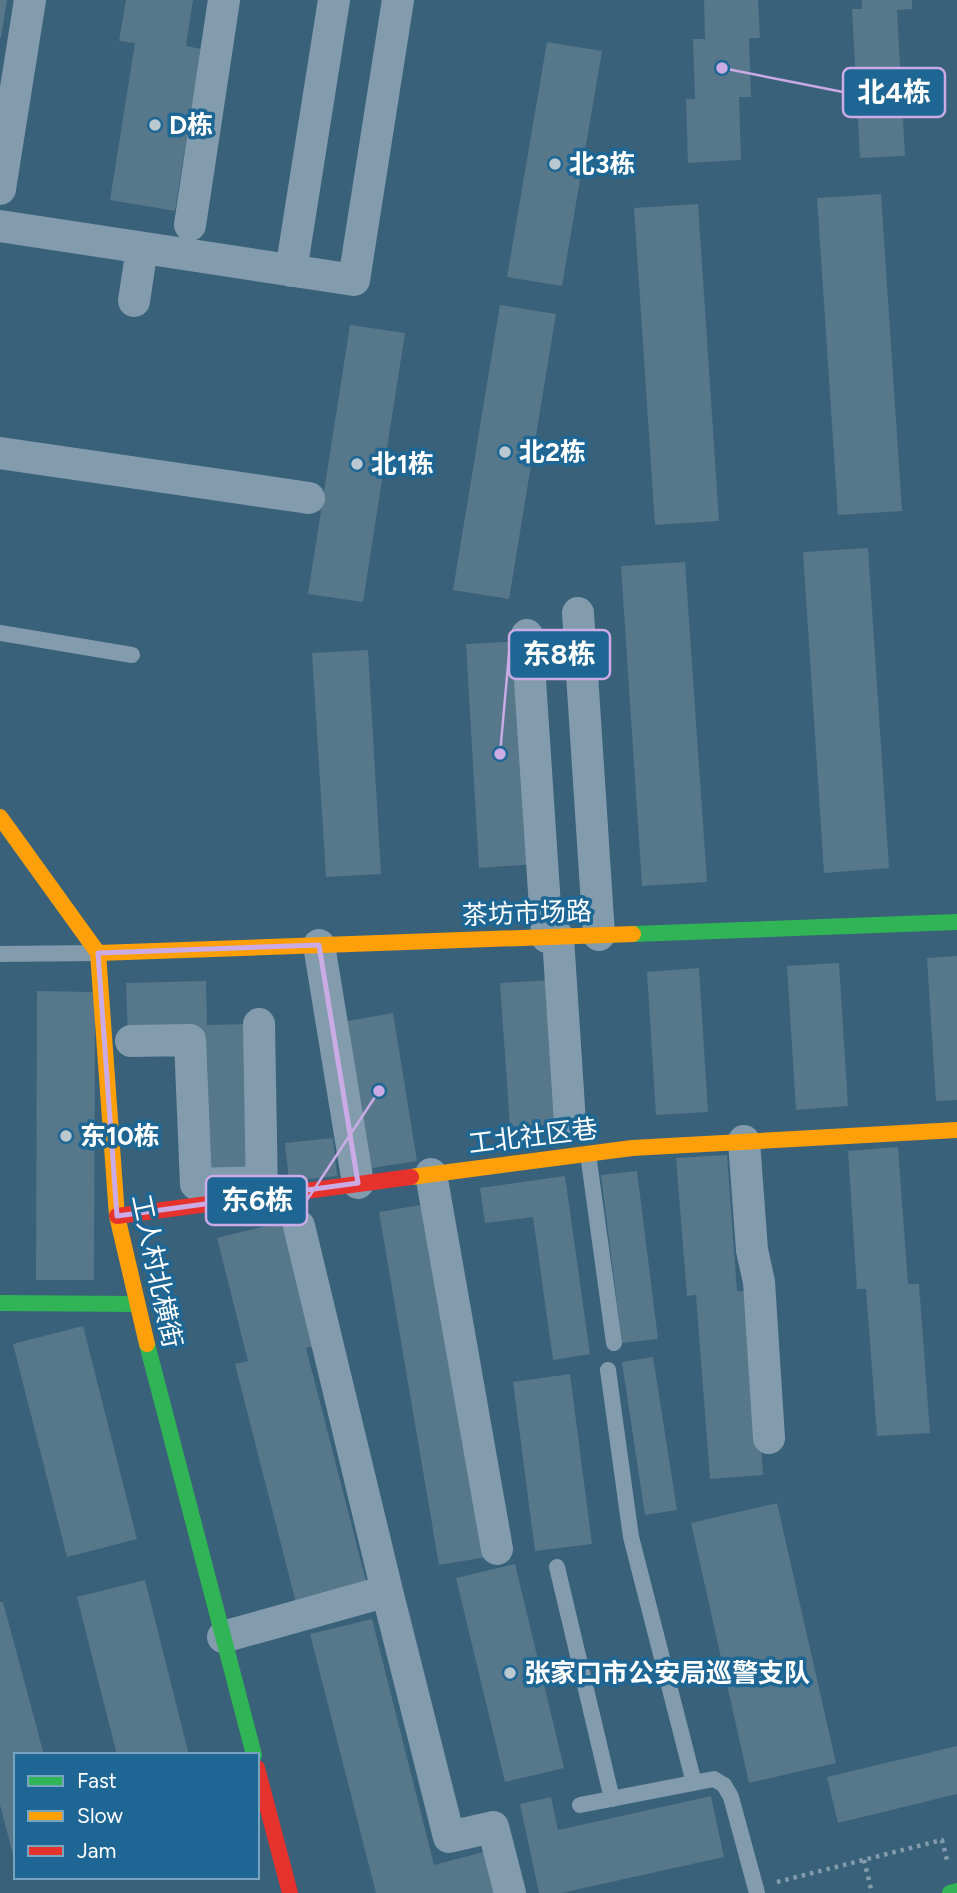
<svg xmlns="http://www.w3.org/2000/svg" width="957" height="1893" font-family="Figtree,'Noto Sans SC',sans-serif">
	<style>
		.building { fill: #57778b }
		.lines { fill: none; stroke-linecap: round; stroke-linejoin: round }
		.path { stroke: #839cad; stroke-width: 4.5; stroke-dasharray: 3.5 5; stroke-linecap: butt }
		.lane { stroke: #839cad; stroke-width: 16 }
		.street { stroke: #839cad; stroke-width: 32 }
		.fast { stroke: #30b455; stroke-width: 16 }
		.slow { stroke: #ff9f0a; stroke-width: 16 }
		.jam { stroke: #e5322d; stroke-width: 16 }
		.marked { fill: none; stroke: #caabe5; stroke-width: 5; stroke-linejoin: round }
		.poi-dot { fill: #bac8d0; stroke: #1e6795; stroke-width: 2.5 }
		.labels { text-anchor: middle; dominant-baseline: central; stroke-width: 7; stroke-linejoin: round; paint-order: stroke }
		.poi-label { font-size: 26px; font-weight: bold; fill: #fff; stroke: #1e6795; text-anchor: start }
		.street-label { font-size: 26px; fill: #fff; stroke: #1e6795 }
		.leader { fill: none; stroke: #caabe5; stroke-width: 2.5 }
		.callout-dot { fill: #caabe5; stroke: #1e6795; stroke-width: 2.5 }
		.callout { fill: #1e6795; stroke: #caabe5; stroke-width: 2.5 }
		.callout-label { font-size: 28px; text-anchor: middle; font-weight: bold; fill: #fff }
	</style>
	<rect width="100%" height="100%" fill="#39617a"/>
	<path class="building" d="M 0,0 L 7,0 L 1,37 L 0,37 Z
		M 126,0 L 193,0 L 186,46 L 201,49 L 175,211 L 110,200 L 135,43 L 119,41 Z
		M 704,0 L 758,0 L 760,38 L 749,38 L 751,97 L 739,97 L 741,160 L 688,163 L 686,99 L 695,99 L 693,39 L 705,39 Z
		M 862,0 L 912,0 L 912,9 L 897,10 L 905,156 L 860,158 L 852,9 L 862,9 Z
		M 547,42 L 602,51 L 562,286 L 507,277 Z
		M 881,194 L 902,511 L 838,515 L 817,198 Z
		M 698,204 L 719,521 L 655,525 L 634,208 Z
		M 500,305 L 556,314 L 509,599 L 453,590 Z
		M 350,325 L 405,333 L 363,602 L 308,594 Z
		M 868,548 L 889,868 L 824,873 L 803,552 Z
		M 685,562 L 707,882 L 642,886 L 621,566 Z
		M 522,641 L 535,864 L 479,868 L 466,644 Z
		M 368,650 L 381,874 L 326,877 L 312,653 Z
		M 957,956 L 957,1100 L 936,1101 L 927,958 Z
		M 839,963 L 848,1106 L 796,1110 L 787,966 Z
		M 699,968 L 708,1112 L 656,1115 L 647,972 Z
		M 552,980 L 561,1124 L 510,1127 L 500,983 Z
		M 206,981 L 207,1025 L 250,1024 L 255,1175 L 203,1177 L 199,1031 L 128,1033 L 126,983 Z
		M 37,991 L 95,992 L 94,1280 L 36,1280 Z
		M 393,1013 L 417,1161 L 366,1169 L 342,1022 Z
		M 333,1138 L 337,1176 L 289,1181 L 285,1143 Z
		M 898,1147 L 908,1284 L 919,1284 L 930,1433 L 877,1436 L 866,1289 L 857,1289 L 848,1151 Z
		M 727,1155 L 737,1291 L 749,1291 L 763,1475 L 710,1479 L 696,1295 L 687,1296 L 676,1158 Z
		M 637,1171 L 658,1339 L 622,1343 L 601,1175 Z
		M 565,1176 L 590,1354 L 553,1360 L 533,1217 L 485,1223 L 480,1188 Z
		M 426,1204 L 487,1557 L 439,1565 L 379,1212 Z
		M 286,1221 L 318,1345 L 306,1348 L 367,1585 L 296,1603 L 235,1364 L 248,1361 L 217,1238 Z
		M 83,1326 L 137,1539 L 67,1557 L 13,1344 Z
		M 653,1357 L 677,1510 L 645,1515 L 622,1362 Z
		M 570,1374 L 592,1544 L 535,1551 L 513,1382 Z
		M 777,1503 L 836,1763 L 749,1783 L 691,1523 Z
		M 515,1564 L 564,1768 L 505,1782 L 456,1578 Z
		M 145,1580 L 189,1755 L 117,1755 L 77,1597 Z
		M 0,1602 L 3,1602 L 44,1755 L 16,1755 L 15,1862 L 0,1805 Z
		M 372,1619 L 434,1865 L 487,1851 L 497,1893 L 376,1893 L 310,1634 Z
		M 957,1746 L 957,1794 L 838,1823 L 827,1777 Z
		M 711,1796 L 724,1857 L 561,1893 L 539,1893 L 520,1804 L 551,1797 L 558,1830 Z"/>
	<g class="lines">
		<path class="path" d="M 864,1860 L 872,1893
			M 777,1882 L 942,1840 L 947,1860"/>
		<path class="lane" d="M 0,633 L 132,655
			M 0,954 L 96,953
			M 588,1154 L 614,1343
			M 608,1370 L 631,1537 L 694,1783
			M 557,1567 L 612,1799
			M 580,1805 L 714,1779 L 724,1785 L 731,1797 L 757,1893"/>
		<path class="street" d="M 0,189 L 30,0
			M 190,225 L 224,0
			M 0,226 L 354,280 L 398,0
			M 291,271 L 334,0
			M 134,301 L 142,248
			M 0,453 L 309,498
			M 578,613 L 599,935
			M 527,635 L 547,937
			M 558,937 L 570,1123
			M 319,945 L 358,1183
			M 259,1024 L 262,1196
			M 131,1041 L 190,1040 L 196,1184 L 261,1182
			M 744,1141 L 752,1250 L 759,1282 L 769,1438
			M 431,1174 L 497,1549
			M 299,1226 L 387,1591 L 449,1837 L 493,1827 L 510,1893
			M 223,1637 L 387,1591"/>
		<path class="fast" d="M 633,934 L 957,922
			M 0,1303 L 136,1304
			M 147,1344 L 254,1755
			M 950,1893 L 957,1891"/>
		<path class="slow" d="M 0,817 L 98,953 L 117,1216 L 147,1344
			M 98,953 L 633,934
			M 411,1177 L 632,1148 L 957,1130"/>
		<path class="jam" d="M 117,1216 L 411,1177
			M 257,1768 L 290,1893"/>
	</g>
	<path class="marked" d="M 319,945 L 358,1183 L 117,1216 L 98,953 Z"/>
	<g class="poi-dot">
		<circle cx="155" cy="125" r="7"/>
		<circle cx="555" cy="164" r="7"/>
		<circle cx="505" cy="452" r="7"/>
		<circle cx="357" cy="464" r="7"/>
		<circle cx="66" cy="1136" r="7"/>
		<circle cx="510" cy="1673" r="7"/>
	</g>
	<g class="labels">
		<g class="poi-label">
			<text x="169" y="125">D栋</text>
			<text x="569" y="164">北3栋</text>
			<text x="519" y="452">北2栋</text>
			<text x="371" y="464">北1栋</text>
			<text x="80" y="1136">东10栋</text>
			<text x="524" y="1673">张家口市公安局巡警支队</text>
		</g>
		<g class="street-label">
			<text transform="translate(527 913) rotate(-2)">茶坊市场路</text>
			<text transform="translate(533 1136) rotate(-7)">工北社区巷</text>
			<text transform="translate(157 1271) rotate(78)">工人村北横街</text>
		</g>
	</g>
	<path class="leader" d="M722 68L843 92M500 754L509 654M379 1091L307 1200"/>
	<g class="callout-dot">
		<circle cx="722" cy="68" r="7"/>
		<circle cx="500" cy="754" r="7"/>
		<circle cx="379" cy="1091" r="7"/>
	</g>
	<g class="callout">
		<rect x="843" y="68" width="102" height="49" rx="7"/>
		<rect x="509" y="630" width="101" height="49" rx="7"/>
		<rect x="206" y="1176" width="101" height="49" rx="7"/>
	</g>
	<g class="callout-label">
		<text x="894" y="102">北4栋</text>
		<text x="559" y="664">东8栋</text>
		<text x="257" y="1210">东6栋</text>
	</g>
	<rect x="14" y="1753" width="245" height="126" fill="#1e6795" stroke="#78a4bf" stroke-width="2"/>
	<rect x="28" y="1776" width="35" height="10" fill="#30b455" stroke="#78a4bf" stroke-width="2"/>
	<text x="77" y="1788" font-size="21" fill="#ffffff">Fast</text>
	<rect x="28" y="1811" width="35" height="10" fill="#ff9f0a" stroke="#78a4bf" stroke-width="2"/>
	<text x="77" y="1823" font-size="21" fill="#ffffff">Slow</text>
	<rect x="28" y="1846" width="35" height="10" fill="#e5322d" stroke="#78a4bf" stroke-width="2"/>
	<text x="77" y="1858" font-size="21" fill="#ffffff">Jam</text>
</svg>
